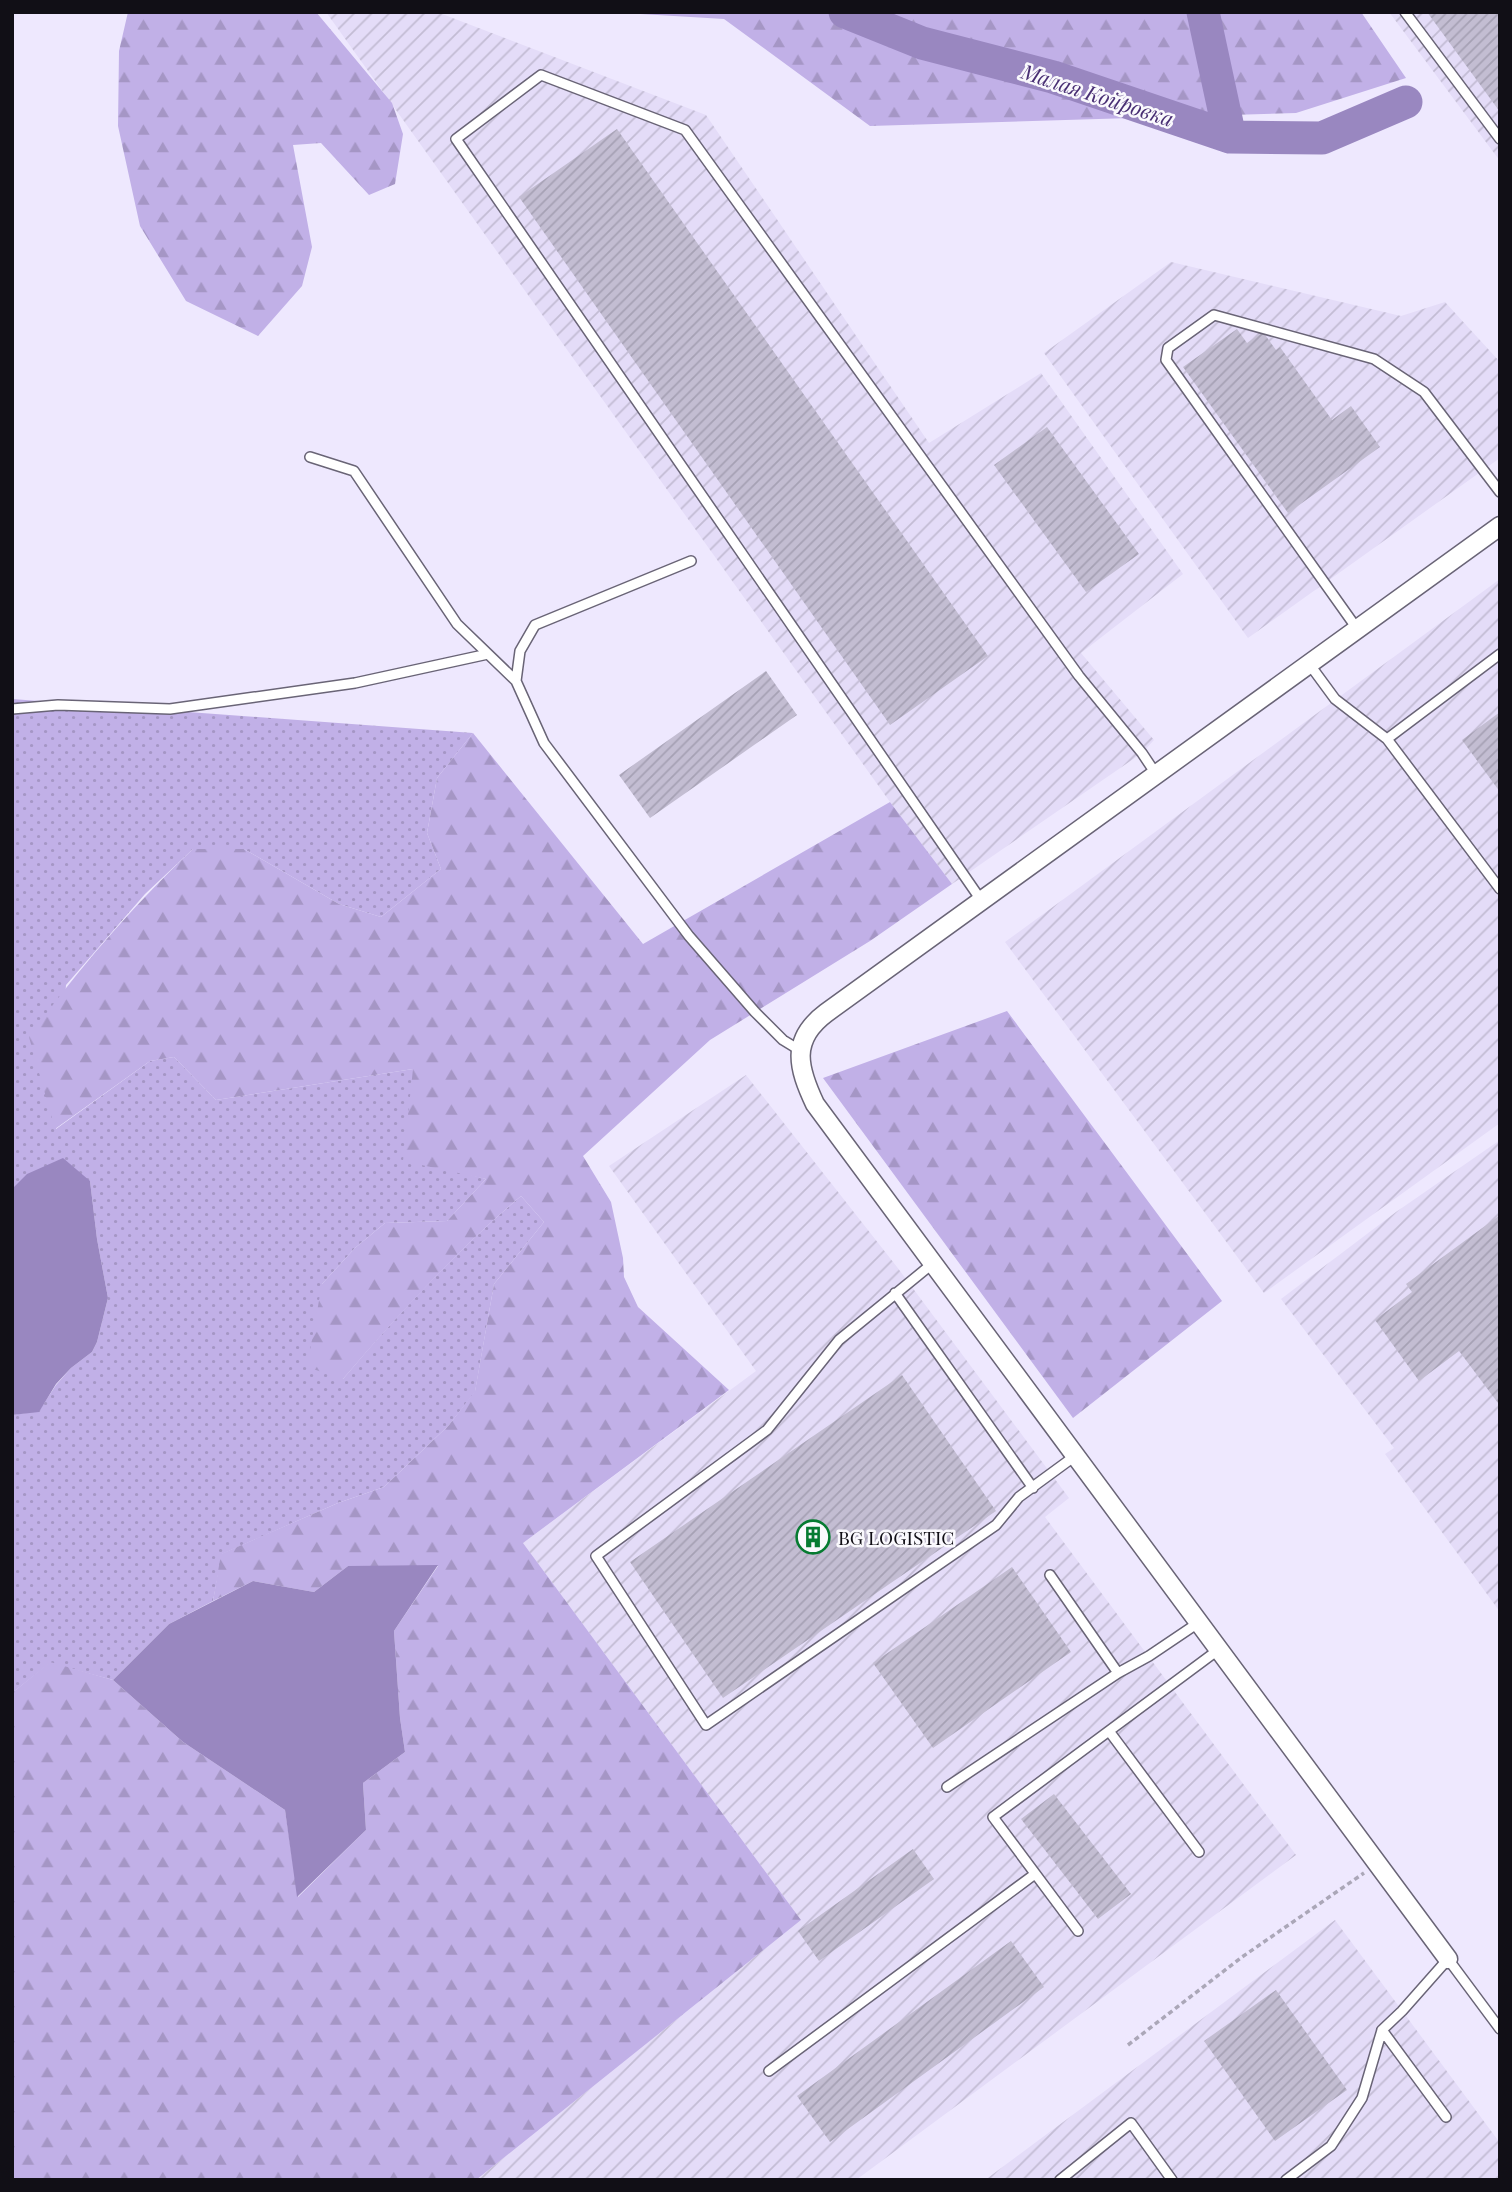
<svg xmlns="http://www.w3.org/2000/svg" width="1512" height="2192" font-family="'Playfair Display',serif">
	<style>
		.industrial { fill: url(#industrial-furrows) }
		.grass { fill: url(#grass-dots) }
		.forest { fill: url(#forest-firs) }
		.water { fill: #9987c0 }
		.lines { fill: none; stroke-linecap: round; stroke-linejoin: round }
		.river { stroke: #9987c0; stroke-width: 33 }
		.building { fill: url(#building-hatch) }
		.service-casing { stroke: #696476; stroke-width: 12 }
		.minor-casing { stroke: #696476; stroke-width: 21 }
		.path { stroke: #aba7b8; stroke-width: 3.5; stroke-dasharray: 5 3.5; stroke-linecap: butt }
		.service { stroke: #fff; stroke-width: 9 }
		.minor { stroke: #fff; stroke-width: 18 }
		.labels { text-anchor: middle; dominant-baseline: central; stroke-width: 5; stroke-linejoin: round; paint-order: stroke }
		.poi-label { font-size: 19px; fill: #110f16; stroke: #faf9fd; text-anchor: start }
		.water-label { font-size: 21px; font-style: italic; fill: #492f74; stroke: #faf9fd }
	</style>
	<defs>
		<pattern id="industrial-furrows" width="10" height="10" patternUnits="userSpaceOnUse" patternTransform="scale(1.75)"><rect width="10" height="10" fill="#e4dcf8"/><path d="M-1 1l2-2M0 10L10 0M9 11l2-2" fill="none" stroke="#c3bcd4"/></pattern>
		<pattern id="grass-dots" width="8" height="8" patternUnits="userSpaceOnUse" patternTransform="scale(1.75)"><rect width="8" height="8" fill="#c1b0e7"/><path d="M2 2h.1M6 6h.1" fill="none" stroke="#a596c5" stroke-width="1.8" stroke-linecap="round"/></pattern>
		<pattern id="forest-firs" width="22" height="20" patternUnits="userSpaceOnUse" patternTransform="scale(1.75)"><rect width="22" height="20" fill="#c1b0e7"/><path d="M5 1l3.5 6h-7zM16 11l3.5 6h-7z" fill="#a596c5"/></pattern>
		<pattern id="building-hatch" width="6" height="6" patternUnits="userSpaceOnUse" patternTransform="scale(1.75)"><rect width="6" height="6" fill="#c3bdd2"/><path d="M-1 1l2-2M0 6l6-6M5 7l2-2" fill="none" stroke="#a6a1b4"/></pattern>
	</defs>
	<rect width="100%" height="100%" fill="#eee8fe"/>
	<path class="industrial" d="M 326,12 L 437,12 L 706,115 L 929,443 L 1041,373 L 1183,574 L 1081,653 L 1154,740 L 1142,753 L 952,884 L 890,802 Z
		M 1389,12 L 1500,12 L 1500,161 Z
		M 1171,262 L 1401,316 L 1445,302 L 1500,362 L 1500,458 L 1248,638 L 1044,353 Z
		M 1500,579 L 1500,1123 L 1264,1293 L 1005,942 Z
		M 746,1075 L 897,1267 L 1069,1498 L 1045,1517 L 1296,1855 L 856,2180 L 476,2180 L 801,1920 L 523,1543 L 756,1371 L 609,1166 Z
		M 1500,1140 L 1500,1612 L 1385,1454 L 1394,1448 L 1281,1299 L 1396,1212 Z
		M 1335,1920 L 1500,2143 L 1500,2180 L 985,2180 Z"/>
	<path class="grass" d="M 12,699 L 473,733 L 437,778 L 427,833 L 441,869 L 381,917 L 339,904 L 244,849 L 193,849 L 145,894 L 66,985 L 56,1129 L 150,1061 L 174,1057 L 216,1100 L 413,1069 L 452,1170 L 486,1179 L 447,1221 L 385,1223 L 355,1248 L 322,1284 L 343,1379 C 398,1314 456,1251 521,1196 L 544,1222 L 494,1284 L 475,1392 L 449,1425 L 384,1487 L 338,1503 L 222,1554 L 213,1601 L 169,1624 L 113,1680 L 50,1663 L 12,1693 L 12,1415 L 39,1411 L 56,1385 L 71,1368 L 92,1352 L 97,1342 L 108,1298 L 97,1239 L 90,1181 L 12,1189 Z"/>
	<path class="forest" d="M 128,12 L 316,12 L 392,103 L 403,134 L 395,184 L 369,195 L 321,143 L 293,145 L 312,247 L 302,286 L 258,336 L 186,301 L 140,226 L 118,126 L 119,51 Z
		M 607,12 L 1361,12 L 1406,78 L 1296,113 L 870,126 L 724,19 Z
		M 473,733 L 643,944 L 890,802 L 952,884 L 870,941 L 710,1040 L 583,1156 L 611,1202 L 623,1258 L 624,1277 L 638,1307 L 729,1390 L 523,1543 L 801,1920 L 476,2180 L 12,2180 L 12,1693 L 50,1662 L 113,1680 L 183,1742 L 285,1810 L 298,1897 L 366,1830 L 363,1783 L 405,1752 L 400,1718 L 394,1631 L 438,1566 L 348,1566 L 314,1592 L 253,1581 L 213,1601 L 221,1554 L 338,1503 L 384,1487 L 449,1425 L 475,1391 L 494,1284 L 544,1222 L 521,1196 C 456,1251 398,1315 343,1379 L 307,1367 L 322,1284 L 355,1248 L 385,1223 L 447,1221 L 486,1179 L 403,1161 L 413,1069 L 216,1100 L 174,1057 L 150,1061 L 55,1129 L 29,1037 C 78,969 132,907 193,849 L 244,849 L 339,904 L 381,917 L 441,869 L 427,833 L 437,778 Z
		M 1007,1011 L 1222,1301 L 1073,1418 L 823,1078 Z"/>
	<path class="water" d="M 63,1158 L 90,1181 L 97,1239 L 108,1298 L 97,1342 L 92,1352 L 71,1368 L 56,1384 L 39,1412 L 12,1415 L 12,1189 L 27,1174 Z
		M 438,1565 L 394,1631 L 400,1718 L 405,1752 L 363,1783 L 366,1830 L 297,1897 L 285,1810 L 183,1742 L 113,1680 L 169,1624 L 253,1581 L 314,1592 L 348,1566 Z"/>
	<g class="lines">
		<path class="river" d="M 845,12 L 922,43 L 1053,77 L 1230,137 L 1203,12
			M 1230,137 L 1322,138 L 1406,102"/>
	</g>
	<path class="building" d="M 1427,12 L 1500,12 L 1500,112 Z
		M 617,129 L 988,656 L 890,725 L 519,197 Z
		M 1237,329 L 1247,343 L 1263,332 L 1276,350 L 1280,347 L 1332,420 L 1351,406 L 1380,447 L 1288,513 L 1183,367 Z
		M 1047,427 L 1139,554 L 1086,592 L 994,465 Z
		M 766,671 L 797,715 L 650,818 L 619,775 Z
		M 1500,712 L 1500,792 L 1462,740 Z
		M 1500,1215 L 1500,1402 L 1498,1403 L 1459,1351 L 1419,1381 L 1375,1320 L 1412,1292 L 1406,1284 Z
		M 902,1375 L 996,1511 L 723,1698 L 630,1562 Z
		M 1012,1567 L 1071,1652 L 933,1748 L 873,1663 Z
		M 1054,1794 L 1131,1894 L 1098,1919 L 1021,1819 Z
		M 913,1849 L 934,1879 L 819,1961 L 798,1931 Z
		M 1011,1941 L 1044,1987 L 830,2142 L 797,2096 Z
		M 1276,1990 L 1347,2090 L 1275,2141 L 1204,2041 Z"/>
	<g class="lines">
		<defs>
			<path id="service" d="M 1405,12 L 1500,139
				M 310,457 L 354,471 L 457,624 L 516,681
				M 691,561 L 535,625 L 520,651 L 516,681 L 544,743 L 689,936 L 755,1012 L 783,1040 L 801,1051
				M 1358,630 L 1166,360 L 1168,348 L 1214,315 L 1374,359 L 1424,392 L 1500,492
				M 1310,665 L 1335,699 L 1387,739 L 1500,889
				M 12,709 L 58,705 L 170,709 L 355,683 L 488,654
				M 1387,739 L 1500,654
				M 981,900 L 456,139 L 541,75 L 685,130 L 1079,676 L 1142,753 L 1156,774
				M 932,1264 L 839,1340 L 767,1430 L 596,1556 L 706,1725 L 996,1525 L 1019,1497 L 1075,1456
				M 895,1293 L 1033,1488
				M 1050,1575 L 1118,1673
				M 1109,1731 L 1199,1852
				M 947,1787 L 1118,1673 L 1149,1656 L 1198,1623
				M 1078,1931 L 993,1817 L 1218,1650
				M 769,2071 L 1035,1874
				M 1446,2117 L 1382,2030 L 1402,2011 L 1448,1959 L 1500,2029
				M 1060,2180 L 1131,2123 L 1172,2180
				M 1286,2180 L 1331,2146 L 1362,2098 L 1382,2030"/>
			<path id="minor" d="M 1448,1959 L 815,1104 C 798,1068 790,1040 826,1013 L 1500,526"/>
		</defs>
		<use href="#service" class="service-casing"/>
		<use href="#minor" class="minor-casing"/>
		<path class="path" d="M 1128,2045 L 1242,1957 L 1364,1873"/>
		<use href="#service" class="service"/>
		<use href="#minor" class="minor"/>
	</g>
	<defs>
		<symbol id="building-ring" viewBox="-11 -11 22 22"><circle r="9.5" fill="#faf9fd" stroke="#067b31" stroke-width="1.5"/><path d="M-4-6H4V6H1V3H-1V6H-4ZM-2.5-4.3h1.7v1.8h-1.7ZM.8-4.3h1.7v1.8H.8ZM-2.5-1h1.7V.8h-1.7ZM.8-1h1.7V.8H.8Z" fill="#067b31"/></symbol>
	</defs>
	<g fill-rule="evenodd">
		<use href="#building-ring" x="794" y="1518" width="38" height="38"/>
	</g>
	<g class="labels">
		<g class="poi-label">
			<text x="838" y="1537">BG LOGISTIC</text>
		</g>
		<g class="water-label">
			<text transform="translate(1098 94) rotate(18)">Малая Койровка</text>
		</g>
	</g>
	<rect width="1512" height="2192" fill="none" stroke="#110f16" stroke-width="28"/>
</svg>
